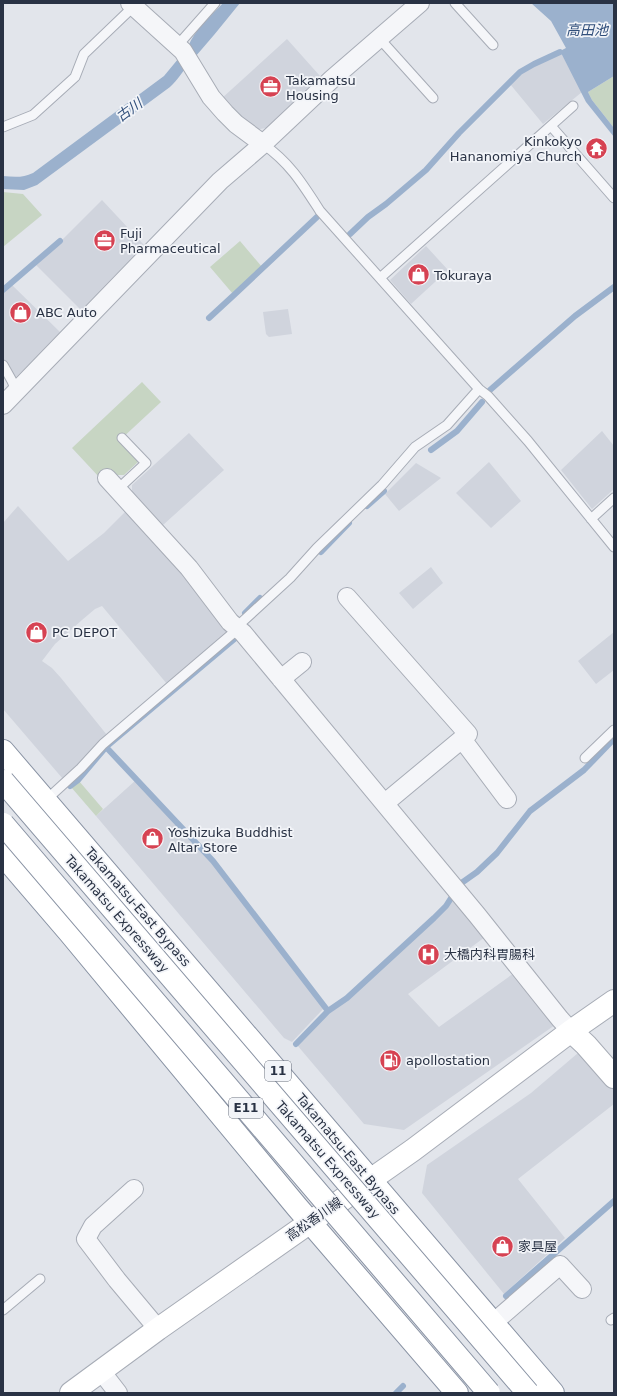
<svg xmlns="http://www.w3.org/2000/svg" width="617" height="1396" font-family="'DejaVu Sans','Noto Sans JP',sans-serif">
	<style>
		.built { fill: #d0d4dd }
		.green { fill: #c7d5c3 }
		.water { fill: #9bb1cd }
		.lines { fill: none; stroke-linecap: round; stroke-linejoin: round }
		.stream { stroke: #9bb1cd; stroke-width: 6 }
		.lane-casing { stroke: #a7acb6; stroke-width: 11 }
		.street-casing { stroke: #a7acb6; stroke-width: 20 }
		.secondary-casing { stroke: #a7acb6; stroke-width: 24 }
		.highway-casing { stroke: #8892a3; stroke-width: 24 }
		.lane { stroke: #f5f6f9; stroke-width: 9 }
		.street { stroke: #f5f6f9; stroke-width: 18 }
		.secondary { stroke: #fff; stroke-width: 22 }
		.highway { stroke: #fff; stroke-width: 22 }
		.highway-bridge-casing { stroke: #8892a3; stroke-width: 24; stroke-linecap: butt }
		.highway-bridge { stroke: #fff; stroke-width: 22 }
		.labels { text-anchor: middle; dominant-baseline: central; stroke-width: 3.5; stroke-linejoin: round; paint-order: stroke }
		.shield { fill: #f2f4f8; stroke: #656c7a; stroke-width: 1 }
		.shield-label { font-size: 12px; font-weight: bold; fill: #293244 }
		.poi-label { font-size: 13px; fill: #293244; stroke: #f2f4f8; text-anchor: start }
		.street-label { font-size: 13px; fill: #293244; stroke: #f2f4f8 }
		.water-label { font-size: 14px; font-style: italic; fill: #314f7b; stroke: #f2f4f8 }
	</style>
	<rect width="100%" height="100%" fill="#e2e5eb"/>
	<path class="built" d="M 287,39 L 320,76 L 266,128 L 254,130 L 221,99 Z
		M 561,53 L 582,92 L 543,124 L 510,84 L 521,73 L 535,65 Z
		M 102,200 L 144,245 L 81,310 L 35,264 L 61,241 Z
		M 426,246 L 448,270 L 411,304 L 390,280 Z
		M 12,285 L 60,332 L 15,378 L 3,359 L 3,292 Z
		M 288,309 L 292,334 L 269,337 L 266,334 L 263,312 Z
		M 602,431 L 614,446 L 614,489 L 592,509 L 561,470 Z
		M 189,433 L 224,470 L 163,525 L 132,494 L 132,485 Z
		M 489,462 L 521,501 L 491,528 L 456,493 Z
		M 416,463 L 441,478 L 399,511 L 385,494 Z
		M 18,506 L 68,561 L 104,533 L 127,510 L 184,573 L 228,632 L 167,684 L 102,606 L 95,609 L 82,620 L 55,644 L 42,661 L 52,668 L 61,678 L 107,735 L 63,779 L 3,709 L 3,523 Z
		M 431,567 L 443,583 L 413,609 L 399,593 Z
		M 614,632 L 614,670 L 596,684 L 578,661 Z
		M 136,780 L 212,862 L 324,1008 L 292,1042 L 284,1038 L 96,816 Z
		M 453,896 L 485,937 L 408,994 L 439,1027 L 514,973 L 555,1025 L 404,1130 L 364,1124 L 297,1045 L 329,1013 L 348,999 L 434,920 L 446,908 Z
		M 578,1053 L 584,1055 L 614,1090 L 614,1104 L 518,1179 L 565,1238 L 504,1294 L 422,1193 L 427,1165 L 531,1093 Z"/>
	<path class="green" d="M 614,76 L 614,128 L 592,100 L 588,92 Z
		M 3,192 L 23,194 L 42,215 L 3,247 Z
		M 240,241 L 262,267 L 233,294 L 210,267 Z
		M 142,382 L 161,402 L 119,441 L 138,462 L 124,475 L 114,475 L 108,469 L 99,477 L 72,448 Z
		M 79,781 L 103,809 L 96,816 L 71,787 Z"/>
	<path class="water" d="M 223,3 L 240,3 C 223,24 206,45 188,65 C 182,72 178,80 170,87 L 37,185 L 24,190 L 3,189 L 3,176 C 14,177 23,178 33,173 L 164,76 L 188,47 C 194,30 211,16 223,3 Z
		M 531,3 L 614,3 L 614,76 L 588,92 L 592,100 L 614,128 L 614,137 L 586,102 L 560,51 L 566,48 L 551,21 Z"/>
	<g class="lines">
		<path class="stream" d="M 350,234 L 368,217 L 386,204 L 426,170 L 459,133 L 520,72 L 534,64 L 560,52
			M 3,290 L 60,241
			M 209,318 L 234,295 L 317,217
			M 490,390 L 575,316 L 614,287
			M 431,450 L 457,431 L 482,402
			M 367,506 L 384,491
			M 321,552 L 349,523
			M 245,613 L 260,598
			M 106,747 L 213,861 L 328,1011
			M 70,786 L 78,780 L 106,747 L 238,636
			M 460,884 L 477,872 L 497,853 L 530,811 L 584,770 L 614,739
			M 296,1044 L 328,1011 L 347,998 L 434,918 L 446,906 L 453,895
			M 506,1296 L 614,1201
			M 396,1393 L 403,1386"/>
		<defs>
			<path id="lane" d="M 455,3 L 493,45
				M 379,38 L 433,98
				M 177,46 L 215,3
				M 551,126 L 614,198
				M 3,127 L 33,115 L 75,77 L 84,54 L 133,7
				M 263,144 C 290,163 302,183 320,211 L 479,389 L 488,396 L 528,441 L 614,547
				M 380,278 L 573,106
				M 3,365 L 12,381 L 16,391
				M 118,489 L 146,463 L 122,438
				M 591,519 L 614,498
				M 585,758 L 614,730
				M 46,800 L 81,768 L 103,744 L 232,634 L 242,622 L 290,578 L 317,548 L 382,485 L 415,447 L 447,425 L 479,389
				M 3,1310 L 40,1279
				M 611,1320 L 614,1318"/>
			<path id="street" d="M 130,3 L 183,51 L 211,97 L 225,113 L 236,124 L 263,144
				M 3,405 L 220,181 L 263,144 L 332,79 L 420,3
				M 107,478 L 189,568 L 230,622 L 243,633 L 477,915 L 560,1019 L 571,1031
				M 347,597 L 468,734 L 385,803
				M 281,679 L 302,662
				M 462,739 L 507,799
				M 134,1189 L 93,1226 L 86,1239 L 117,1280 L 158,1329
				M 493,1323 L 560,1265 L 582,1289
				M 101,1371 L 118,1393"/>
			<path id="secondary" d="M 571,1031 L 586,1045 L 614,1077
				M 71,1393 L 158,1329 L 413,1150 L 571,1031 L 614,1001"/>
			<path id="highway" d="M 3,751 L 553,1393
				M 3,855 L 69,932 L 297,1207 L 457,1393"/>
		</defs>
		<use href="#lane" class="lane-casing"/>
		<use href="#street" class="street-casing"/>
		<use href="#secondary" class="secondary-casing"/>
		<use href="#highway" class="highway-casing"/>
		<use href="#lane" class="lane"/>
		<use href="#street" class="street"/>
		<use href="#secondary" class="secondary"/>
		<use href="#highway" class="highway"/>
		<defs>
			<path id="highway-bridge" d="M 3,781 L 528,1393
				M 3,824 L 489,1393"/>
		</defs>
		<use href="#highway-bridge" class="highway-bridge-casing"/>
		<use href="#highway-bridge" class="highway-bridge"/>
	</g>
	<defs>
		<symbol id="office-disc" viewBox="-11 -11 22 22"><circle r="9.5" fill="#d64252" stroke="#f2f4f8"/><path d="M-6-3h4V-5.5h4V-3h4V5H-6ZM-1-4.5V-3h2v-1.5ZM-6 0V1H6V0Z" fill="#fff"/></symbol>
		<symbol id="temple-disc" viewBox="-11 -11 22 22"><circle r="9.5" fill="#d64252" stroke="#f2f4f8"/><path d="M0-6L5-2H3V0L6.5 2.5H4V6H1.5V3h-3V6H-4V2.5H-6.5L-3 0V-2H-5Z" fill="#fff"/></symbol>
		<symbol id="shop-disc" viewBox="-11 -11 22 22"><circle r="9.5" fill="#d64252" stroke="#f2f4f8"/><path d="M-5-2.5h2.3a2.7 3.5 0 0 1 5.4 0H5L5.5 6h-11ZM-1.5-2.5h3a1.5 2.3 0 0 0-3 0Z" fill="#fff"/></symbol>
		<symbol id="hospital-disc" viewBox="-11 -11 22 22"><circle r="9.5" fill="#d64252" stroke="#f2f4f8"/><path d="M-5-5h3v3.5h4V-5h3V5h-3V1.5h-4V5h-3Z" fill="#fff"/></symbol>
		<symbol id="fuel-disc" viewBox="-11 -11 22 22"><circle r="9.5" fill="#d64252" stroke="#f2f4f8"/><path d="M-5.5-6h7V0h2V4h1.3V-2.5L3-4.5l.8-.8L6-3V5H2.5V1h-1V6h-7ZM-4.2-4.7v3.2H.2V-4.7Z" fill="#fff"/></symbol>
	</defs>
	<g fill-rule="evenodd">
		<use href="#office-disc" x="258" y="74" width="25" height="25"/>
		<use href="#temple-disc" x="584" y="136" width="25" height="25"/>
		<use href="#office-disc" x="92" y="228" width="25" height="25"/>
		<use href="#shop-disc" x="406" y="262" width="25" height="25"/>
		<use href="#shop-disc" x="8" y="300" width="25" height="25"/>
		<use href="#shop-disc" x="24" y="620" width="25" height="25"/>
		<use href="#shop-disc" x="140" y="826" width="25" height="25"/>
		<use href="#hospital-disc" x="416" y="942" width="25" height="25"/>
		<use href="#fuel-disc" x="378" y="1048" width="25" height="25"/>
		<use href="#shop-disc" x="490" y="1234" width="25" height="25"/>
	</g>
	<g class="labels">
		<g class="shield">
			<rect x="265" y="1061" width="26" height="20" rx="3"/>
			<rect x="229" y="1098" width="34" height="20" rx="3"/>
		</g>
		<g class="shield-label">
			<text x="278" y="1071">11</text>
			<text x="246" y="1108">E11</text>
		</g>
		<g class="poi-label">
			<text x="286" y="80">Takamatsu<tspan x="286" dy="15">Housing</tspan></text>
			<text x="582" y="141" text-anchor="end">Kinkokyo<tspan x="582" dy="15">Hananomiya Church</tspan></text>
			<text x="120" y="233">Fuji<tspan x="120" dy="15">Pharmaceutical</tspan></text>
			<text x="434" y="275">Tokuraya</text>
			<text x="36" y="312">ABC Auto</text>
			<text x="52" y="632">PC DEPOT</text>
			<text x="168" y="832">Yoshizuka Buddhist<tspan x="168" dy="15">Altar Store</tspan></text>
			<text x="444" y="954">大橋内科胃腸科</text>
			<text x="406" y="1060">apollostation</text>
			<text x="518" y="1246">家具屋</text>
		</g>
		<g class="street-label">
			<text transform="translate(138 907) rotate(49)">Takamatsu-East Bypass</text>
			<text transform="translate(117 914) rotate(49)">Takamatsu Expressway</text>
			<text transform="translate(348 1154) rotate(50)">Takamatsu-East Bypass</text>
			<text transform="translate(328 1160) rotate(49)">Takamatsu Expressway</text>
			<text transform="translate(314 1219) rotate(-35)">高松香川線</text>
		</g>
		<g class="water-label">
			<text x="587" y="30">高田池</text>
			<text transform="translate(129 110) rotate(-36)">古川</text>
		</g>
	</g>
	<rect width="617" height="1396" fill="none" stroke="#293244" stroke-width="8"/>
</svg>
